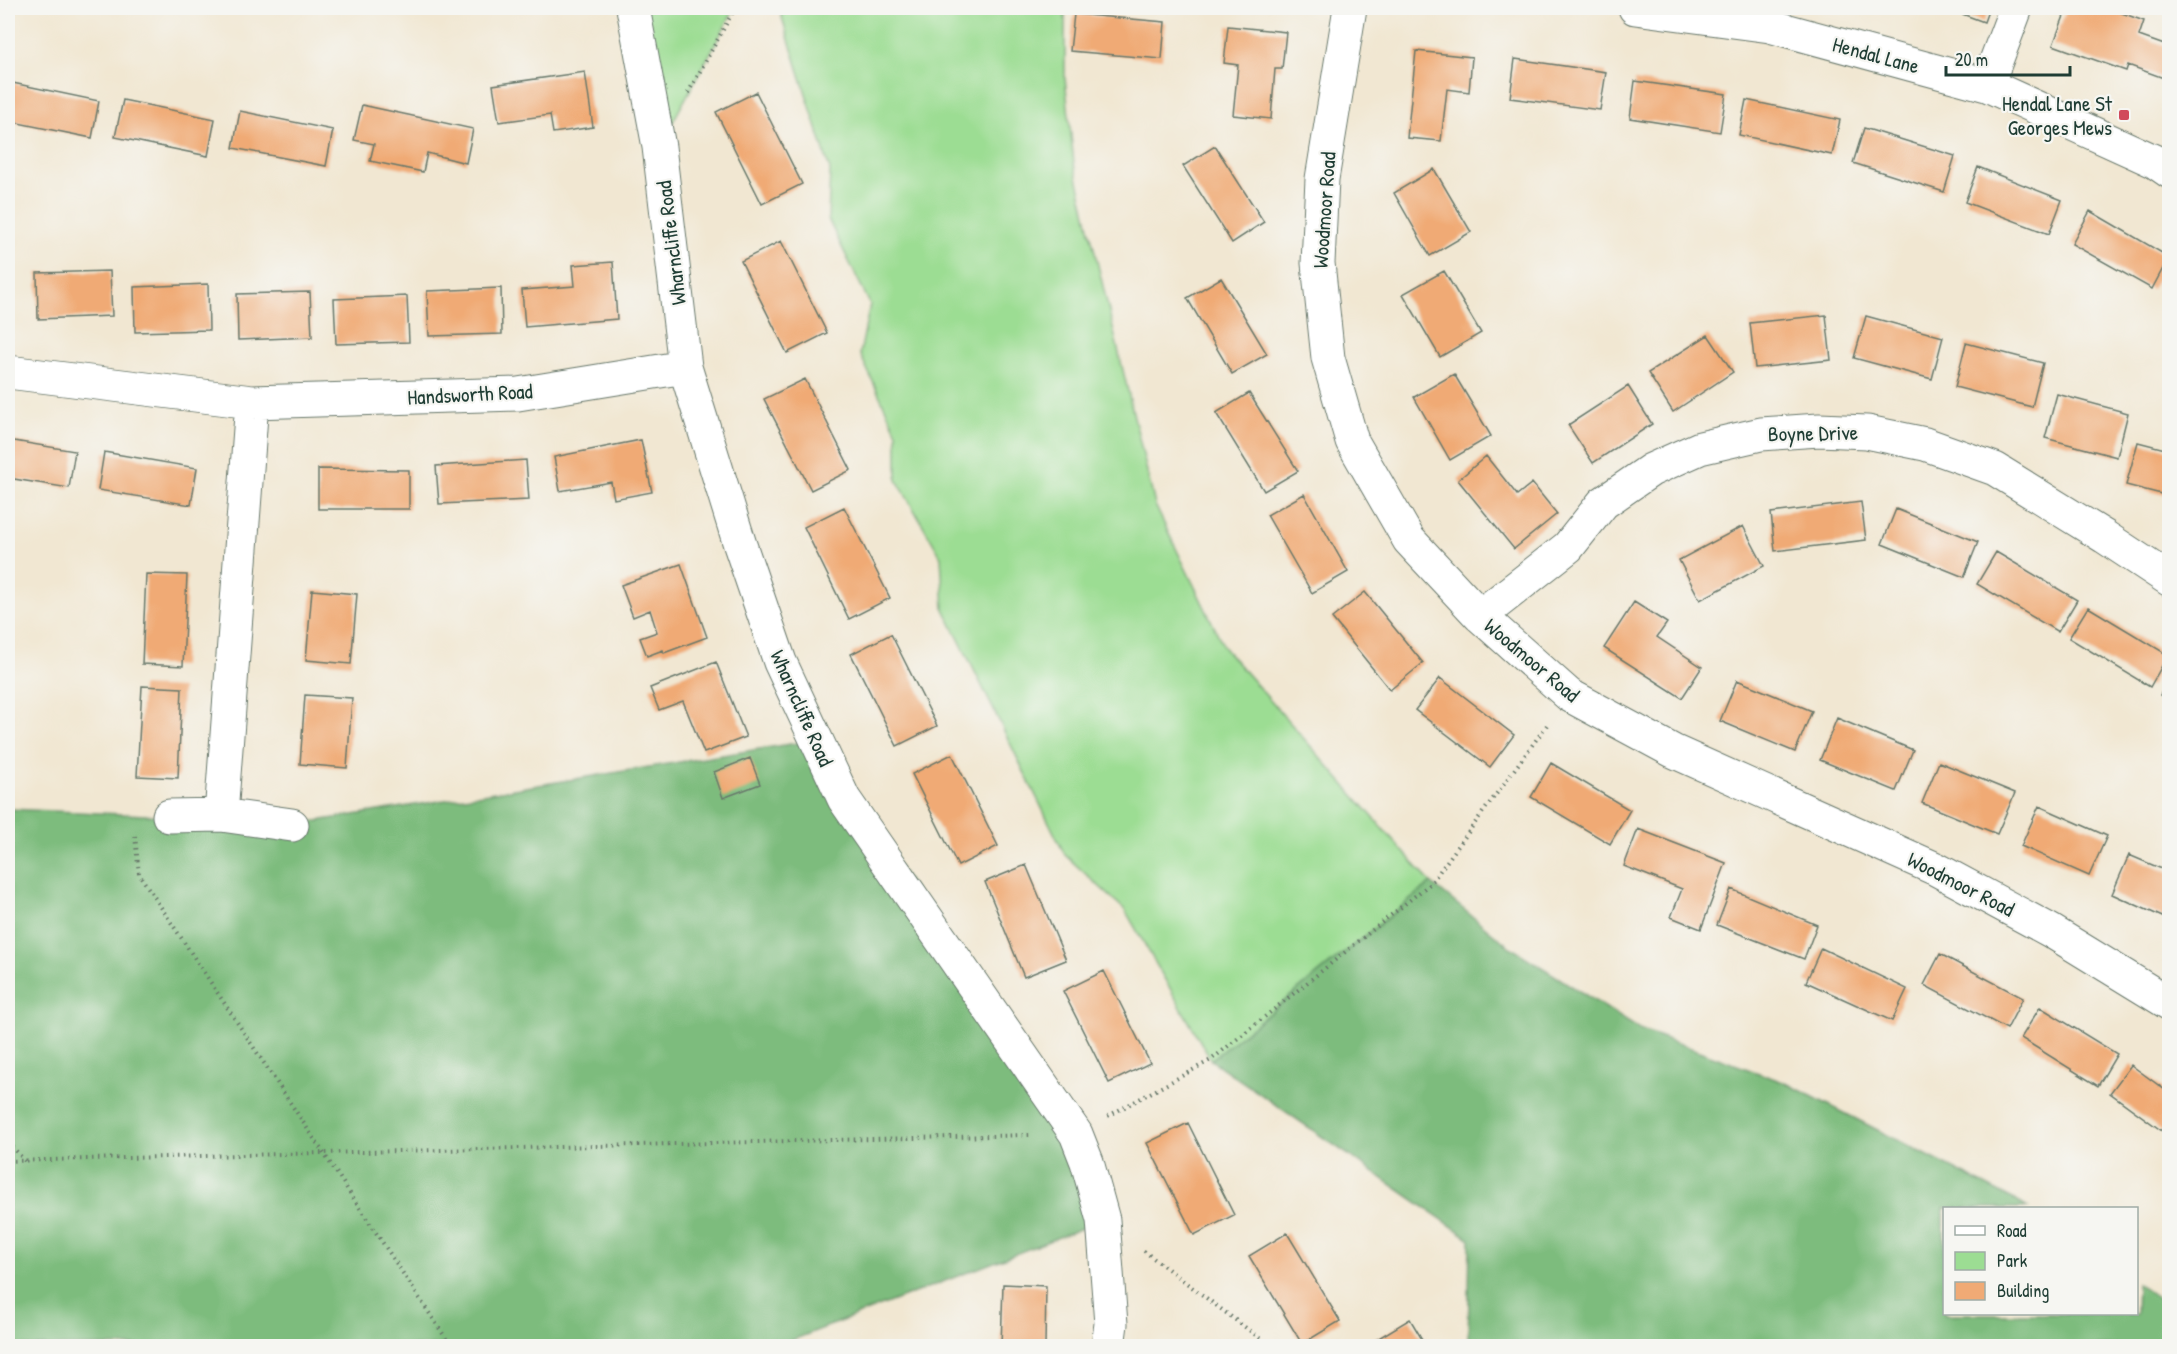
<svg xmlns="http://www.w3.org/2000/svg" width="2177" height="1354" font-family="'Patrick Hand',sans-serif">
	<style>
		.green { fill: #9cdd93; stroke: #5e8d64; stroke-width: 1.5 }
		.forest { fill: #7dbc7d; stroke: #4e7c58; stroke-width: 1.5 }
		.building { fill: #f0aa75 }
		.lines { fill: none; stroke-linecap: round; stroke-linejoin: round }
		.minor-casing { stroke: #68786b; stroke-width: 35 }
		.path { stroke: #68786b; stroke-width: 4; stroke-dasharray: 1.5 4.5; stroke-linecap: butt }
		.minor { stroke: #fff; stroke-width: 33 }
		.poi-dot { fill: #d1495b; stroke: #f6f6f2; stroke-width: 2 }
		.labels { text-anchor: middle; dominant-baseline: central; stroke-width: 4.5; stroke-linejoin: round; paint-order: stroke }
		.street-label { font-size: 21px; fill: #1f3d34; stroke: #f6f6f2 }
		.poi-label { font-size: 21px; fill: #1f3d34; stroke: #f6f6f2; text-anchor: end }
	</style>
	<rect width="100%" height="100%" fill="#f6f6f2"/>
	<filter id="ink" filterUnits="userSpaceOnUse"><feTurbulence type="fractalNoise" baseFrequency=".0167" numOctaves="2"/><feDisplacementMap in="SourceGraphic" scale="12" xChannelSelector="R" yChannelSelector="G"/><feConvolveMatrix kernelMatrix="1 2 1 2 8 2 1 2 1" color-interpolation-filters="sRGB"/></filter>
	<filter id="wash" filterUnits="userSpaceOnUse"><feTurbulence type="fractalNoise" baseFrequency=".008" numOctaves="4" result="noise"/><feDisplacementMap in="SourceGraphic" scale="24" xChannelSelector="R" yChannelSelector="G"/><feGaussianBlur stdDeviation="1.35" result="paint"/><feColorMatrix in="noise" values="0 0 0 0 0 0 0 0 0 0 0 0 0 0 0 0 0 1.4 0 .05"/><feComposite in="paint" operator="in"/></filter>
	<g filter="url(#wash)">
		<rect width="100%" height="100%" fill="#f1e7d2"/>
		<path class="green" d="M 633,8 L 735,8 L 659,147 Z
			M 779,8 L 1065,8 L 1065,78 L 1074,164 L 1155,505 L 1225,649 L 1431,883 L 1211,1060 L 1125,910 L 1065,855 L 944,609 L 941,557 L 897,480 L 897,433 L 860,354 L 870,304 L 828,219 L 830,170 Z"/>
		<path class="forest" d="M 815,740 L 1046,1089 L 1103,1220 L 777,1346 L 8,1346 L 8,809 L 169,816 L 292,825 Z
			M 1431,883 L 1510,947 L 1639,1029 L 1786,1083 L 2018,1202 L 2028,1208 L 1944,1208 L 1944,1314 L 2136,1314 L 2137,1283 L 2169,1306 L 2169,1346 L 1468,1346 L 1470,1239 L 1211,1060 Z"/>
		<g id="blocks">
			<path class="building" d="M 1946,8 L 1989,8 L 1984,22 Z
				M 2067,8 L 2108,8 L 2144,21 L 2139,36 L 2167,46 L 2169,39 L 2169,80 L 2128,65 L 2126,71 L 2053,45 Z
				M 1074,14 L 1165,22 L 1162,59 L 1070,51 Z
				M 1228,26 L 1286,32 L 1282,69 L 1275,69 L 1271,119 L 1233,115 L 1238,65 L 1224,63 Z
				M 1416,51 L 1472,57 L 1469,92 L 1447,89 L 1441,141 L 1407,138 Z
				M 1515,59 L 1606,72 L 1600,110 L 1510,98 Z
				M 585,72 L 593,127 L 553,133 L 550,115 L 499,122 L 493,85 Z
				M 1635,81 L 1726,94 L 1720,132 L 1630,118 Z
				M 8,82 L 99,101 L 92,138 L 8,121 Z
				M 756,92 L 802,184 L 762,204 L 716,112 Z
				M 123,100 L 215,119 L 208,156 L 115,137 Z
				M 1746,100 L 1840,120 L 1832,155 L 1739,135 Z
				M 362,105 L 473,129 L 466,163 L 427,153 L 423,172 L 370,161 L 374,144 L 354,140 Z
				M 240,111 L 333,130 L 326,166 L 233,148 Z
				M 1864,128 L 1955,156 L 1944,192 L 1853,163 Z
				M 1215,146 L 1264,222 L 1232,243 L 1183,166 Z
				M 1978,167 L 2062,200 L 2049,234 L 1965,202 Z
				M 1434,169 L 1471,232 L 1430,256 L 1394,193 Z
				M 2090,211 L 2169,257 L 2152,289 L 2072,244 Z
				M 781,241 L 827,333 L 787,353 L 741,261 Z
				M 8,249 L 11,249 L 10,297 L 8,297 Z
				M 613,262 L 617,319 L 525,327 L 522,290 L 575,286 L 573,265 Z
				M 110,271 L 112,316 L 38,319 L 37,273 Z
				M 1444,271 L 1481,333 L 1440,357 L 1403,294 Z
				M 1221,278 L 1267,354 L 1232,374 L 1187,298 Z
				M 208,284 L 209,330 L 135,332 L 134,287 Z
				M 501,288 L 502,334 L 429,336 L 427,291 Z
				M 310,292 L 312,337 L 238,340 L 237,294 Z
				M 407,296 L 409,342 L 336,344 L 334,299 Z
				M 1826,315 L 1831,360 L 1755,368 L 1750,323 Z
				M 1866,316 L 1943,337 L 1932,379 L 1854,358 Z
				M 1708,335 L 1733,372 L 1673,412 L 1648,373 Z
				M 1966,343 L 2043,363 L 2032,407 L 1955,387 Z
				M 1454,374 L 1491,436 L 1450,460 L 1414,397 Z
				M 805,379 L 851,470 L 811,490 L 764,399 Z
				M 1628,386 L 1652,424 L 1593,463 L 1568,425 Z
				M 1249,393 L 1298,471 L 1264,491 L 1216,413 Z
				M 2057,394 L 2128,413 L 2117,457 L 2045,438 Z
				M 8,440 L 75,451 L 69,488 L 8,478 Z
				M 641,440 L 652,492 L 614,499 L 611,482 L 560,491 L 554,457 Z
				M 2138,442 L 2169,450 L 2169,496 L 2126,485 Z
				M 104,452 L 197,468 L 191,505 L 98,490 Z
				M 1486,456 L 1517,495 L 1532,483 L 1557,514 L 1514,549 L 1458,480 Z
				M 526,460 L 529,500 L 439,504 L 436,466 Z
				M 318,469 L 409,470 L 409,509 L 318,509 Z
				M 1304,494 L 1348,572 L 1312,593 L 1267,515 Z
				M 1861,502 L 1866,540 L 1775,551 L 1771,513 Z
				M 844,507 L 890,598 L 849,619 L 804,527 Z
				M 1896,509 L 1978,542 L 1964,577 L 1882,544 Z
				M 1743,526 L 1764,566 L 1700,600 L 1679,560 Z
				M 1996,552 L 2077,600 L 2058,632 L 1977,584 Z
				M 681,564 L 707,637 L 664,653 L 663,650 L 647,656 L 640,638 L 657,632 L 650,610 L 633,617 L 621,585 Z
				M 146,574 L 187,575 L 183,666 L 142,664 Z
				M 312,590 L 357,594 L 351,664 L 306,660 Z
				M 1365,592 L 1423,663 L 1390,690 L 1332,618 Z
				M 1634,602 L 1667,623 L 1657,637 L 1702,667 L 1682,698 L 1604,648 Z
				M 2088,607 L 2168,655 L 2150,687 L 2069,638 Z
				M 891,634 L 937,726 L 897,746 L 851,654 Z
				M 716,662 L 746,737 L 704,753 L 683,701 L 659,710 L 650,688 Z
				M 1440,678 L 1514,735 L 1490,767 L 1415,710 Z
				M 1737,680 L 1812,711 L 1795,752 L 1720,721 Z
				M 2169,680 L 2169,701 L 2160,695 Z
				M 142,686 L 182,688 L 178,778 L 137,776 Z
				M 305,695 L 352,698 L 347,768 L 300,764 Z
				M 1837,718 L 1913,750 L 1896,791 L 1820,760 Z
				M 952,754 L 998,846 L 958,866 L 912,774 Z
				M 750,758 L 760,784 L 723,798 L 714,772 Z
				M 1939,762 L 2015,793 L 1997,834 L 1922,803 Z
				M 1551,763 L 1630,810 L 1610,844 L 1531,797 Z
				M 2039,806 L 2107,836 L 2089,876 L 2021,846 Z
				M 1638,829 L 1726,863 L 1701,929 L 1671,917 L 1682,889 L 1624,866 Z
				M 2129,855 L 2169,872 L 2169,920 L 2112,894 Z
				M 1026,865 L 1066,960 L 1024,977 L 985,882 Z
				M 1731,889 L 1817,925 L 1804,959 L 1717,925 Z
				M 1821,948 L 1907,989 L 1892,1021 L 1806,982 Z
				M 1940,954 L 2023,998 L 2007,1029 L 1924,985 Z
				M 1104,971 L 1150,1063 L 1109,1083 L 1063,991 Z
				M 2040,1007 L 2117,1054 L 2098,1086 L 2021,1038 Z
				M 2131,1065 L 2169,1093 L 2169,1136 L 2110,1093 Z
				M 1188,1123 L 1234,1215 L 1194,1235 L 1147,1143 Z
				M 1287,1233 L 1340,1321 L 1302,1344 L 1249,1256 Z
				M 1003,1284 L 1046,1286 L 1045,1346 L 1001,1346 Z
				M 1410,1319 L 1426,1346 L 1374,1346 L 1372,1342 Z"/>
		</g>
	</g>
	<g filter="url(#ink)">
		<use href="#blocks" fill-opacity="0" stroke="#68786b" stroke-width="1.5"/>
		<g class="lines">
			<defs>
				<path id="minor" d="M 633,8 L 659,147 L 685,367 L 740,545 L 780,662 L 844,799 L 1076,1134 L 1087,1162 L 1103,1220 L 1111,1324 L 1108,1346
					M 1350,8 L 1322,179 L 1318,263 L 1328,358 L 1352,441 L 1409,540 L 1480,616 L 1569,695 L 1673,751 L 1936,869 L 2051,931 L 2170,1004
					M 1635,8 L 1770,26 L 1987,85 L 2154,161 L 2170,172
					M 1987,85 L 2016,8
					M 8,372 L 252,402 L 518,394 L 685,367
					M 1480,616 L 1568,547 L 1603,503 L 1651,470 L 1700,448 L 1761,434 L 1819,430 L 1867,432 L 1925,444 L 1995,469 L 2105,537 L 2170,580
					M 221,815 L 252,402
					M 169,816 L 221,815 L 292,825"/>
			</defs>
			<use href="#minor" class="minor-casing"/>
			<path class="path" d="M 688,93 L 735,8
				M 135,836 L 139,874 L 451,1346
				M 1108,1116 L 1211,1060 L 1431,883 L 1547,725
				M 8,1142 L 25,1161
				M 8,1161 L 1030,1135
				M 1144,1251 L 1270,1346"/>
			<use href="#minor" class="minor"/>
		</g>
	</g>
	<rect class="poi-dot" x="2118" y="109" width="12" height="12" rx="3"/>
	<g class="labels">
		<g class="street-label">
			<text transform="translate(1876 55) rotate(15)">Hendal Lane</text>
			<text transform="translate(1324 210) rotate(-86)">Woodmoor Road</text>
			<text transform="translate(671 243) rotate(-97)">Wharncliffe Road</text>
			<text transform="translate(470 394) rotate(-3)">Handsworth Road</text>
			<text transform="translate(1813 433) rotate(-1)">Boyne Drive</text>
			<text transform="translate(1532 660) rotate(40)">Woodmoor Road</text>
			<text transform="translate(802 708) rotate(66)">Wharncliffe Road</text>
			<text transform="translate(1961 884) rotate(27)">Woodmoor Road</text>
		</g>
		<g class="poi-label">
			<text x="2112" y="103">Hendal Lane St<tspan x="2112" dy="24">Georges Mews</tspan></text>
		</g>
	</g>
	<rect width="2177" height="1354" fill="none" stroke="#f6f6f2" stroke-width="30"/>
	<rect x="1943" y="1207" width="195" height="108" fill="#f6f6f2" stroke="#a0aca6" stroke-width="1.5"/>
	<rect x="1955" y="1226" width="30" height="9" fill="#ffffff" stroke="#a0aca6" stroke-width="1.5"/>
	<text x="1997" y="1237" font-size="18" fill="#1f3d34">Road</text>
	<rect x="1955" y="1252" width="30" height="18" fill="#9cdd93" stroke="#a0aca6" stroke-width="1.5"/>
	<text x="1997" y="1267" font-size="18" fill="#1f3d34">Park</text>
	<rect x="1955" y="1282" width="30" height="18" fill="#f0aa75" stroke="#a0aca6" stroke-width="1.5"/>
	<text x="1997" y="1297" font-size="18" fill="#1f3d34">Building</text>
	<path d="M1946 66v9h124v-9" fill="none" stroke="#1f3d34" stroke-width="3"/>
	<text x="1955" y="66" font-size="18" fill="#1f3d34" stroke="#f6f6f2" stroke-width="4.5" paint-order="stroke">20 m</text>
</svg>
